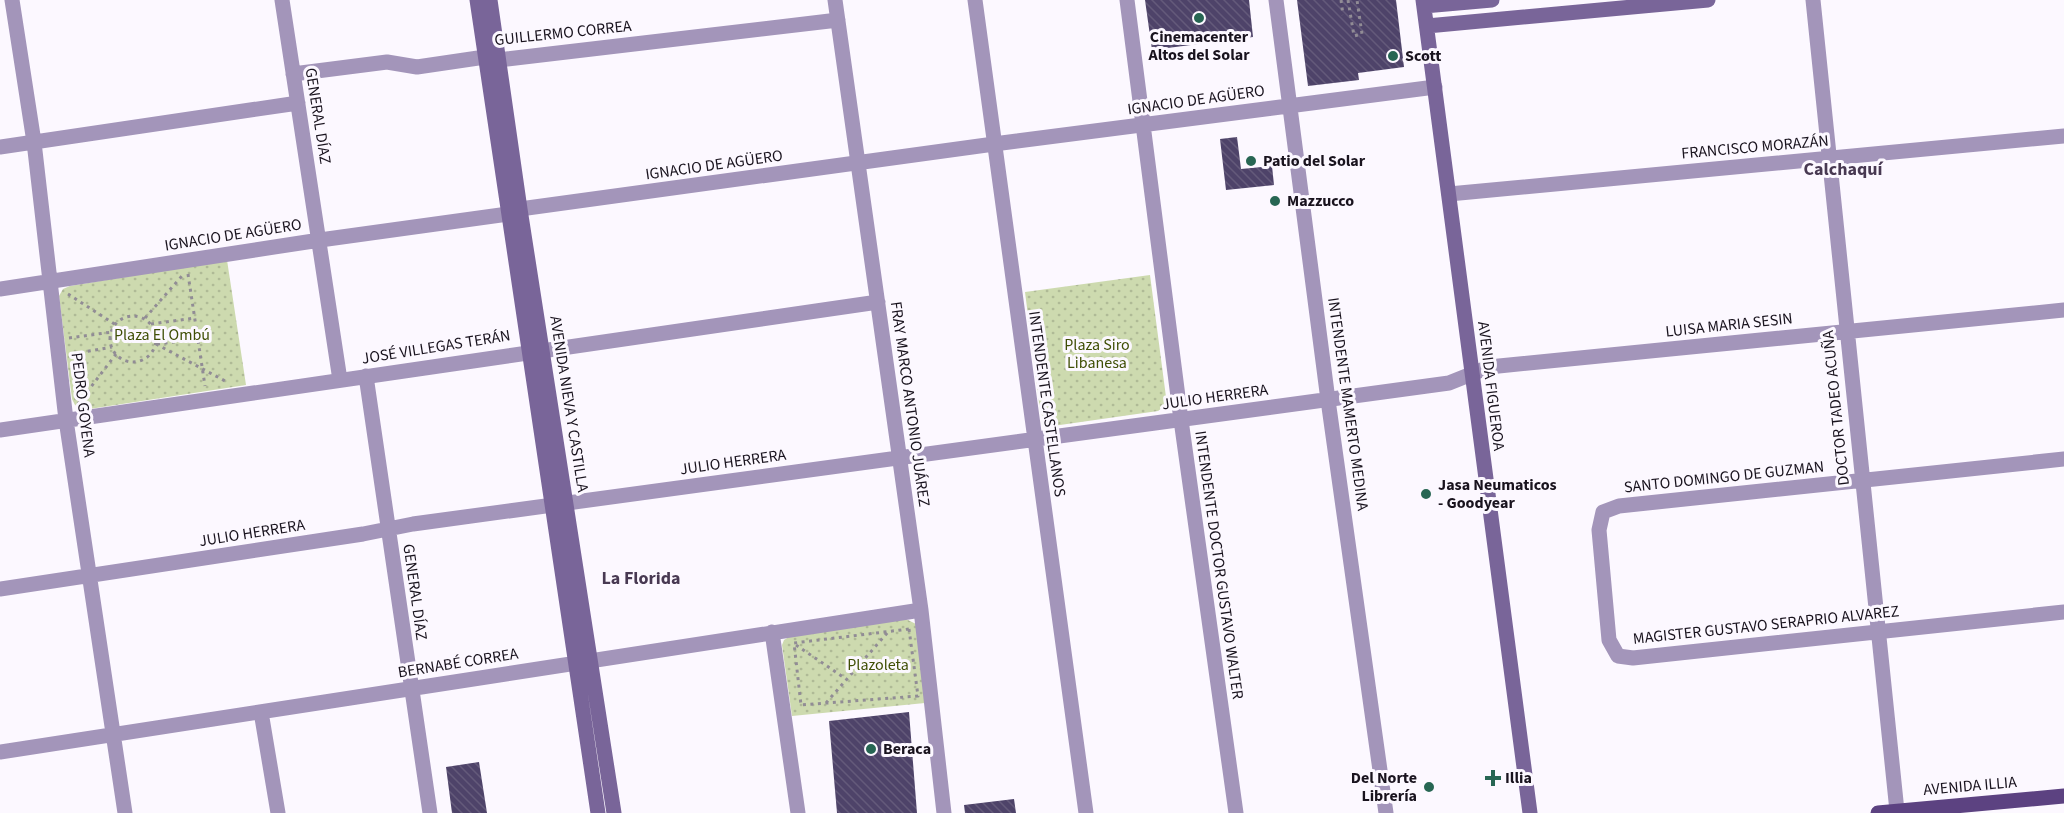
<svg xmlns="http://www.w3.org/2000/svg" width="2064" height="813" font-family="'Source Sans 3',sans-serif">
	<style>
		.park { fill: url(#park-dots) }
		.building { fill: url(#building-back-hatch) }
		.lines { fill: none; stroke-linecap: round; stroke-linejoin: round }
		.path { stroke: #918c95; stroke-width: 3; stroke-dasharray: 3 4.5; stroke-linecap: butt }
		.street { stroke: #a395ba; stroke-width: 15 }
		.secondary { stroke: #796599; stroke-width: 15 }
		.primary { stroke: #5c4281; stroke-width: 15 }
		.poi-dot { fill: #276653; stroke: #fcf8ff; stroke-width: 2 }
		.labels { text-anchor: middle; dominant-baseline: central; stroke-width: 6; stroke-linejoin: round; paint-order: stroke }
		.street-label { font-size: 16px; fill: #19131e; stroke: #fcf8ff }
		.poi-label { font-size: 16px; font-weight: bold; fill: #19131e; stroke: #fcf8ff; text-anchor: start }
		.park-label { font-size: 16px; fill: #3f4e05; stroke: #fcf8ff }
		.neighbourhood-label { font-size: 18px; font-weight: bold; fill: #483952; stroke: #fcf8ff }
	</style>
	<defs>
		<pattern id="park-dots" width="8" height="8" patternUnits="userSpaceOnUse" patternTransform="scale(1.5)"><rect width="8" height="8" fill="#cddaaf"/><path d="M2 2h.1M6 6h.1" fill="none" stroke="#afba96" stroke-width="1.8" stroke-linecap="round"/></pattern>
		<pattern id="building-back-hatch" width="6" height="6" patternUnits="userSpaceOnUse" patternTransform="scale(1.5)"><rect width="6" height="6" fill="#4e4369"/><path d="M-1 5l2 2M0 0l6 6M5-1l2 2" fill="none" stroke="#645a7a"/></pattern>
	</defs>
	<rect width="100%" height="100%" fill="#fcf8ff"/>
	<path class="park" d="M 227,260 L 246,385 L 83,410 L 75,405 L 72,399 L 59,296 L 63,289 L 70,286 Z
		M 1150,275 L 1166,397 L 1165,406 L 1158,411 L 1053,426 L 1044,421 L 1040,410 L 1025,292 Z
		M 906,619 L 916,624 L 925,703 L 792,716 L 782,645 L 784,640 L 789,637 Z"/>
	<path class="building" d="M 1145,0 L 1249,0 L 1253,37 L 1152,50 Z
		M 1297,0 L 1396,0 L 1404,67 L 1358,73 L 1359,80 L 1308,86 Z
		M 1237,137 L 1241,169 L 1272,166 L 1274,185 L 1226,190 L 1220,139 Z
		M 909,712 L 917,813 L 837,813 L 829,721 Z
		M 479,762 L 487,813 L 452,813 L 446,767 Z
		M 1014,799 L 1016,813 L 965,813 L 964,805 Z"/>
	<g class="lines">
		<path class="path" d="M 1341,0 L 1343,15
			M 1348,0 L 1354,36 L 1362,34 L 1357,0
			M 188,274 L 205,386
			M 68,294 L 116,325
			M110 339a23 23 0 1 1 46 0a23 23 0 1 1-46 0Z
			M 145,318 L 182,276
			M 151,324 L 195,318
			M 69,338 L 112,332
			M 156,344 L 227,382
			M 157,344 L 198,339
			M 73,354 L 112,347
			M 78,404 L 116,354
			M 909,629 L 918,696 L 801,705 L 794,643 Z
			M 796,645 L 846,679
			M 826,703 L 888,632"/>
		<path class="street" d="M 12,0 L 34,142 L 66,420 L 125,813
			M 282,0 L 340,380
			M 835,0 L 921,610 L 944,813
			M 975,0 L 1086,813
			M 1127,0 L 1181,420 L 1236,813
			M 1276,0 L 1328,400 L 1386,813
			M 1813,0 L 1897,811
			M 293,74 L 387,62 L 417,67 L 485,57 L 498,60 L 838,20
			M 0,147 L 298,103
			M 1449,194 L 2064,136
			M 0,289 L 320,240 L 508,214 L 520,209 L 994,144 L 1435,87
			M 366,376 L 430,813
			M 0,430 L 878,302
			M 2064,459 L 1619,506 L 1603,512 L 1599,530 L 1609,640 L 1618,656 L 1633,658 L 2064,612
			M 0,589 L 363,534 L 413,524 L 1449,383 L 1489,367 L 2064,310
			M 772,632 L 798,813
			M 261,712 L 278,813
			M 0,752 L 921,610"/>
		<path class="secondary" d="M 477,0 L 598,813
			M 490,0 L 520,209 L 614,813
			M 1423,0 L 1530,813
			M 1424,6 L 1492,0
			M 1427,26 L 1708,0"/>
		<path class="primary" d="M 1878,813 L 2064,796"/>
	</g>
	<g class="poi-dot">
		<circle cx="1199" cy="18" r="6"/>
		<circle cx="1393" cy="56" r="6"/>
		<circle cx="1251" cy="161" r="6"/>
		<circle cx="1275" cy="201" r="6"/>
		<circle cx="1426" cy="494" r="6"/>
		<circle cx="871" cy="749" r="6"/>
		<path d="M1490 769h6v6h6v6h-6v6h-6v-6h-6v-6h6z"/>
		<circle cx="1429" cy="787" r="6"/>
	</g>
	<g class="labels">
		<g class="street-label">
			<text transform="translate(563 33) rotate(-6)">GUILLERMO CORREA</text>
			<text transform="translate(1196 100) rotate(-8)">IGNACIO DE AGÜERO</text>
			<text transform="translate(318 116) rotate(81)">GENERAL DÍAZ</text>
			<text transform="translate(1755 147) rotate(-5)">FRANCISCO MORAZÁN</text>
			<text transform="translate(714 165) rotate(-8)">IGNACIO DE AGÜERO</text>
			<text transform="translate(233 235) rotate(-9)">IGNACIO DE AGÜERO</text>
			<text transform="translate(1729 325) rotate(-6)">LUISA MARIA SESIN</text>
			<text transform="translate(436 347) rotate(-9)">JOSÉ VILLEGAS TERÁN</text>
			<text transform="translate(1491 386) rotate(83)">AVENIDA FIGUEROA</text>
			<text transform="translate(1215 397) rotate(-8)">JULIO HERRERA</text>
			<text transform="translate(569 404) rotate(81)">AVENIDA NIEVA Y CASTILLA</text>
			<text transform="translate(910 404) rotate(82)">FRAY MARCO ANTONIO JUÁREZ</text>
			<text transform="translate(1047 404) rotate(82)">INTENDENTE CASTELLANOS</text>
			<text transform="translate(1348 404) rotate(82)">INTENDENTE MAMERTO MEDINA</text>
			<text transform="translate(83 405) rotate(83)">PEDRO GOYENA</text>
			<text transform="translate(1836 408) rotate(-96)">DOCTOR TADEO ACUÑA</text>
			<text transform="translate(733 462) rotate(-8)">JULIO HERRERA</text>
			<text transform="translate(1724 477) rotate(-6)">SANTO DOMINGO DE GUZMAN</text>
			<text transform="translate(252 533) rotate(-9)">JULIO HERRERA</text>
			<text transform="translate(1219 565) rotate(82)">INTENDENTE DOCTOR GUSTAVO WALTER</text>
			<text transform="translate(415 592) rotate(82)">GENERAL DÍAZ</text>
			<text transform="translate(1766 625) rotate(-6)">MAGISTER GUSTAVO SERAPRIO ALVAREZ</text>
			<text transform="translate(458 663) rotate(-9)">BERNABÉ CORREA</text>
			<text transform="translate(1970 786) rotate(-5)">AVENIDA ILLIA</text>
		</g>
		<g class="poi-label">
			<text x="1199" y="37" text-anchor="middle">Cinemacenter<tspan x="1199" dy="18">Altos del Solar</tspan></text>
			<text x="1405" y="56">Scott</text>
			<text x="1263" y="161">Patio del Solar</text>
			<text x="1287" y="201">Mazzucco</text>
			<text x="1438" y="485">Jasa Neumaticos<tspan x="1438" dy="18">- Goodyear</tspan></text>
			<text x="883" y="749">Beraca</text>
			<text x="1417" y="778" text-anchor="end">Del Norte<tspan x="1417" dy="18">Librería</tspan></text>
			<text x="1505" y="778">Illia</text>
		</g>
		<g class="park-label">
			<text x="162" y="335">Plaza El Ombú</text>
			<text x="1097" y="345">Plaza Siro<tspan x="1097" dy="18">Libanesa</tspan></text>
			<text x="878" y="665">Plazoleta</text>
		</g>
		<g class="neighbourhood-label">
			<text x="1843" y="169">Calchaquí</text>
			<text x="641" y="578">La Florida</text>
		</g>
	</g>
</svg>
